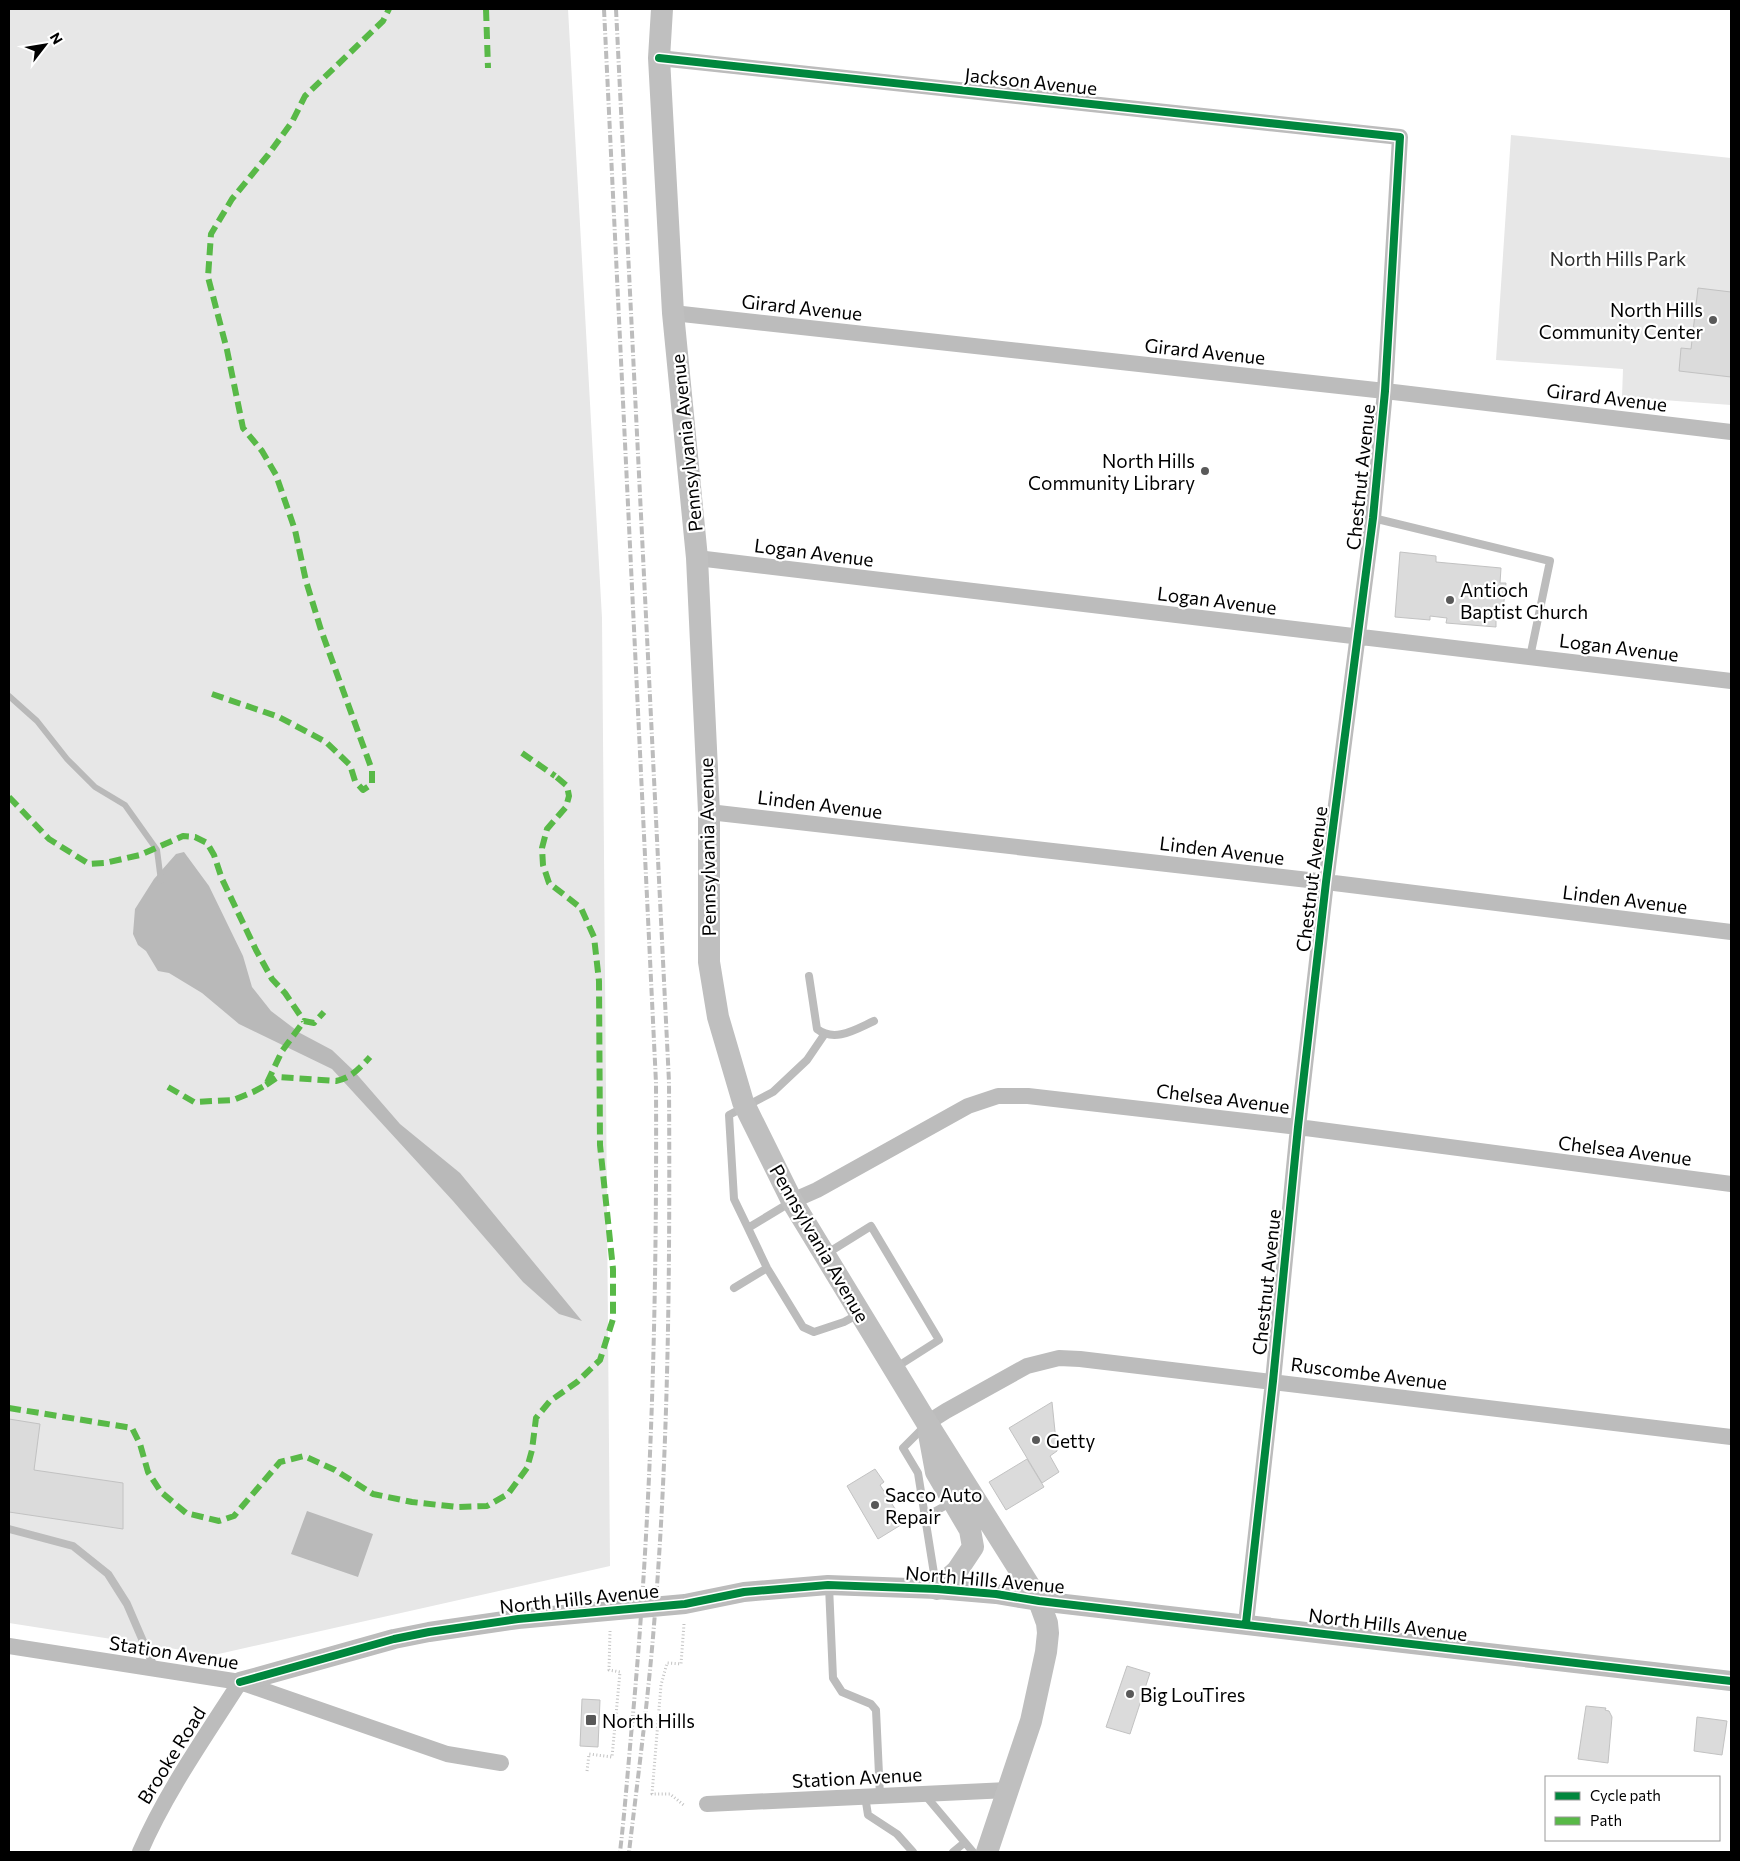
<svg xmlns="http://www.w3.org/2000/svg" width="1740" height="1861" font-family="Commissioner,sans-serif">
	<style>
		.green { fill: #e7e7e7 }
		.water { fill: #b9b9b9 }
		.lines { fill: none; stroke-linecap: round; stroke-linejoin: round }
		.stream { stroke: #b9b9b9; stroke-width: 6 }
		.building { fill: #dbdbdb; stroke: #c2c2c2 }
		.path { stroke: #c2c2c2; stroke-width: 3; stroke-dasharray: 1 2.5; stroke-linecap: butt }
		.service { stroke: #bcbcbc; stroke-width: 8 }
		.minor { stroke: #bcbcbc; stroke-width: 16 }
		.tertiary { stroke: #bcbcbc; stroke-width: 20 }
		.secondary { stroke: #bfbfbf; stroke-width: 22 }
		.rail { stroke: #bcbcbc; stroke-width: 4; stroke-dasharray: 8 2.5 1 2.5; stroke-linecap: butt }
		.quiet { stroke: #58b947; stroke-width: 6; stroke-dasharray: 12 6; stroke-linecap: butt }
		.cycleway-casing { stroke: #fff; stroke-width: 11 }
		.cycleway { stroke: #00873e; stroke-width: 8 }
		.poi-dot { fill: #595959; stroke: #fff; stroke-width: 2 }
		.labels { text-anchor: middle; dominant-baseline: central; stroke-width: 4.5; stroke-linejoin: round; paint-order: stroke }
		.street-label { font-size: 19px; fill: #000; stroke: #fff }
		.park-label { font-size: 19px; fill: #2b2b2b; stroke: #fff }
		.poi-label { font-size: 19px; fill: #000; stroke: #fff; text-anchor: start }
	</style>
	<rect width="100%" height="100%" fill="#fff"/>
	<path class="green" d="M 9,9 L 568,9 L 602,618 L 610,1566 L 214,1655 L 9,1623 Z
		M 1511,135 L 1731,158 L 1731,405 L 1622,397 L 1623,369 L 1496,360 Z"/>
	<path class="water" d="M 184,852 L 209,886 L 243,956 L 252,987 L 271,1011 L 300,1033 L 332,1050 L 354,1071 L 400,1124 L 460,1173 L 582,1321 L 559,1314 L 523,1282 L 453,1201 L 332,1069 L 239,1024 L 202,993 L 169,973 L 158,971 L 146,951 L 138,945 L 133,934 L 135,909 L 154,879 L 176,854 Z
		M 307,1511 L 373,1534 L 358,1577 L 291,1554 Z"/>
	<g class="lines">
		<path class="stream" d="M 9,696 L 37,721 L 67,759 L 95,787 L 125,805 L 157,850 L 161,881"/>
	</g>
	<path class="building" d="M 1698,288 L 1731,292 L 1731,377 L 1679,371 L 1681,348 L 1691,349 Z
		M 1400,552 L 1436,556 L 1436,562 L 1501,568 L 1500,583 L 1506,583 L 1502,619 L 1496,618 L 1496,627 L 1446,623 L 1447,618 L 1430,616 L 1430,620 L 1395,617 Z
		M 1052,1402 L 1057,1451 L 1050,1456 L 1059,1472 L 1042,1483 L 1009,1428 Z
		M 9,1419 L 40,1424 L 34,1470 L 123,1483 L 123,1529 L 9,1512 Z
		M 1027,1459 L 1044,1487 L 1006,1510 L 989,1482 Z
		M 875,1469 L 884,1482 L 880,1485 L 904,1523 L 878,1539 L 847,1486 Z
		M 1127,1666 L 1150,1673 L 1130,1734 L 1106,1727 Z
		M 582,1699 L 600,1700 L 598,1747 L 580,1746 Z
		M 1586,1706 L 1606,1708 L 1605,1710 L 1609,1711 L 1612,1717 L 1608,1763 L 1578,1759 Z
		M 1697,1717 L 1727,1721 L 1722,1755 L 1694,1751 Z"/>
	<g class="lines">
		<path class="path" d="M 684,1624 L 681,1664 L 667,1663 L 661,1685 L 652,1794 L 670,1794 L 685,1806
			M 587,1771 L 589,1754 L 612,1757 L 620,1672 L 609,1670 L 610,1631"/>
		<path class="service" d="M 1373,518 L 1550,561 L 1530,657
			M 809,976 L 817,1029 C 835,1043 856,1029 874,1021
			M 791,1202 L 748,1228 L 767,1268 L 803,1327 L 814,1332 L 844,1322 L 857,1315
			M 748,1228 L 734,1199 L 729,1115 L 773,1092 L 807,1060 L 824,1035
			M 826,1254 L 871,1226 L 939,1340 L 895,1368
			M 734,1288 L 767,1268
			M 924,1427 L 903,1448 L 918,1473 L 936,1586
			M 925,1517 L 952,1502
			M 9,1529 L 73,1546 L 108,1574 L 127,1604 L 155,1669
			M 829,1586 L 833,1678 L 842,1692 L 871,1704 L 876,1710 L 880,1796
			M 925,1795 L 973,1852
			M 865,1796 L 868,1815 L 897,1834 L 913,1852
			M 953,1852 L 964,1843"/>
		<path class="minor" d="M 659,58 L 1400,137 L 1385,391 L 1373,518 L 1326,882 L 1298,1127 L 1273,1381 L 1246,1623
			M 673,313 L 1385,391 L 1731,432
			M 697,558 L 1731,681
			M 709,812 L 1326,882 L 1731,932
			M 792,1201 L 817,1190 L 968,1106 L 998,1096 L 1028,1096 L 1298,1127 L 1731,1184
			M 927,1423 L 946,1411 L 1027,1366 L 1059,1358 L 1080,1359 L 1731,1437
			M 9,1646 L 240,1682 L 447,1754 L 501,1763
			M 707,1804 L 1008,1790
			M 140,1852 C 166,1792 205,1737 240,1682"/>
		<path class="tertiary" d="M 240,1682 L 394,1639 L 429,1632 L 518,1619 L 685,1604 L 744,1592 L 828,1585 L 937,1589 L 996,1594 L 1039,1601 L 1731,1681"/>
		<path class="secondary" d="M 662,9 L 659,58 L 673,313 L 697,558 L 709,812 L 709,962 L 718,1017 L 743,1102 L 792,1201 L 927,1423 L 1039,1601 L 1047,1623 L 1048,1633 L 1046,1652 L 1031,1721 L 987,1852
			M 929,1434 L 936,1472 L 970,1530 L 973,1547 L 957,1571 L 937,1589"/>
		<path class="rail" d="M 604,9 L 656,1083 C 657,1297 652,1511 632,1725 C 628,1767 625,1810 620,1852
			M 616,9 L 669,1082 C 670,1263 669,1444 654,1625 C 648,1700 638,1777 629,1852"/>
		<path class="quiet" d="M 486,9 L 488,68
			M 212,694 L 279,717 L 326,742 L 350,765 L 355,781 L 363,790 L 372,784 L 372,770 L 321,630 L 306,581 L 295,530 L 276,475 L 262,451 L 243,428 L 227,350 L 208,277 L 211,234 L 232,199 L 268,155 L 292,122 L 305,96 L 383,21 L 389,9
			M 522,753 L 555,776
			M 9,797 L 49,839 L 89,864 L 105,863 L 140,855 L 183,836 L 195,837 L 207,843 L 214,855 L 222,879 L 256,950 L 272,979 L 285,993 L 304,1021
			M 266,1085 L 278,1077 L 336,1081 C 351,1078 360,1068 370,1057
			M 168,1087 L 194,1102 L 233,1100 L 253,1092 L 266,1085 L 282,1051 L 304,1021 L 314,1023 L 324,1012
			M 9,1408 L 132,1428 L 140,1444 L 148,1472 L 161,1492 L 186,1513 L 219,1521 L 234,1516 L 280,1462 L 304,1456 L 335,1470 L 373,1494 L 412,1502 L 457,1507 L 487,1506 L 508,1494 L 527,1468 L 532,1450 L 536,1418 L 550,1401 L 577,1382 L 600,1360 L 613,1319 L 613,1269 L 600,1145 L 599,981 L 594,937 L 581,908 L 549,883 L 543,865 L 542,848 L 547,829 L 566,807 L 569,796 L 567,786 L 553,774"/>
		<defs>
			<path id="cycleway" d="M 659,58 L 1400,137 L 1385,391 L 1373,518 L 1326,882 L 1298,1127 L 1273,1381 L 1246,1623
				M 240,1682 L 394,1639 L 429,1632 L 518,1619 L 685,1604 L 744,1592 L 828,1585 L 937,1589 L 996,1594 L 1039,1601 L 1731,1681"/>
		</defs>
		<use href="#cycleway" class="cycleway-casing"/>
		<use href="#cycleway" class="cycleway"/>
	</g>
	<g class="poi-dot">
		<circle cx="1713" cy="320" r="5"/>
		<circle cx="1205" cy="471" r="5"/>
		<circle cx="1450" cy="600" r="5"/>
		<circle cx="1036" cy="1440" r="5"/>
		<circle cx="875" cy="1505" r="5"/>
		<circle cx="1130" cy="1694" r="5"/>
		<rect x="585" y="1714" width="12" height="12" rx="2.5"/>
	</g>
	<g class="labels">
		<g class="street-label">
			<text transform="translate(1031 81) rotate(6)">Jackson Avenue</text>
			<text transform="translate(802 307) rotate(6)">Girard Avenue</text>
			<text transform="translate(1205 351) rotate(6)">Girard Avenue</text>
			<text transform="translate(1607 397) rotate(7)">Girard Avenue</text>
			<text transform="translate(686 443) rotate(-96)">Pennsylvania Avenue</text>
			<text transform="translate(1360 477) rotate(-84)">Chestnut Avenue</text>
			<text transform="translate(814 552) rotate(7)">Logan Avenue</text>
			<text transform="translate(1217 600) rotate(7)">Logan Avenue</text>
			<text transform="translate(1619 647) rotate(7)">Logan Avenue</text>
			<text transform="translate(820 804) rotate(7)">Linden Avenue</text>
			<text transform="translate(707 847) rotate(-91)">Pennsylvania Avenue</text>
			<text transform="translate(1222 850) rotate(7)">Linden Avenue</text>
			<text transform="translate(1311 879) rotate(-83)">Chestnut Avenue</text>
			<text transform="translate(1625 899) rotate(7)">Linden Avenue</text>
			<text transform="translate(1223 1098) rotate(7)">Chelsea Avenue</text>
			<text transform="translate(1625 1150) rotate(7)">Chelsea Avenue</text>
			<text transform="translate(820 1243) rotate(60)">Pennsylvania Avenue</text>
			<text transform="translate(1266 1282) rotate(-84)">Chestnut Avenue</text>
			<text transform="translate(1369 1373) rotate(7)">Ruscombe Avenue</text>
			<text transform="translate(985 1579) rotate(5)">North Hills Avenue</text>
			<text transform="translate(579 1598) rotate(-6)">North Hills Avenue</text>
			<text transform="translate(1388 1624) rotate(7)">North Hills Avenue</text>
			<text transform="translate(174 1652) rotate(9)">Station Avenue</text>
			<text transform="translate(171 1755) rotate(-58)">Brooke Road</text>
			<text transform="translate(857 1777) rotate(-3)">Station Avenue</text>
		</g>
		<g class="park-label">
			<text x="1618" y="258">North Hills Park</text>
		</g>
		<g class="poi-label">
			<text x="1703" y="309" text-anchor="end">North Hills<tspan x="1703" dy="22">Community Center</tspan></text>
			<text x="1195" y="460" text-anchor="end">North Hills<tspan x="1195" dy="22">Community Library</tspan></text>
			<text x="1460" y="589">Antioch<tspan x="1460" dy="22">Baptist Church</tspan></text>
			<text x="1046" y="1440">Getty</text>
			<text x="885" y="1494">Sacco Auto<tspan x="885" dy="22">Repair</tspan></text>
			<text x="1140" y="1694">Big LouTires</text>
			<text x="602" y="1720">North Hills</text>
		</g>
	</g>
	<rect width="1740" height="1861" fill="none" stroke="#000000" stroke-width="20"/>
	<rect x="1545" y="1776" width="175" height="65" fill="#ffffff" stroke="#999999"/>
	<rect x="1555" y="1792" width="25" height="8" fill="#00873e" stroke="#999999"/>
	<text x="1590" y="1801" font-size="15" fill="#000000">Cycle path</text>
	<rect x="1555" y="1817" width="25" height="8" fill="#58b947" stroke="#999999"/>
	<text x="1590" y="1826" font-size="15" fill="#000000">Path</text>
	<g transform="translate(45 45) rotate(59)" stroke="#ffffff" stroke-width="4" paint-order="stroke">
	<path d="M0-4L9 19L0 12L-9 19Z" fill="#000000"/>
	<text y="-8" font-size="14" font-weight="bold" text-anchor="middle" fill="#000000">N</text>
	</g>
</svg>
